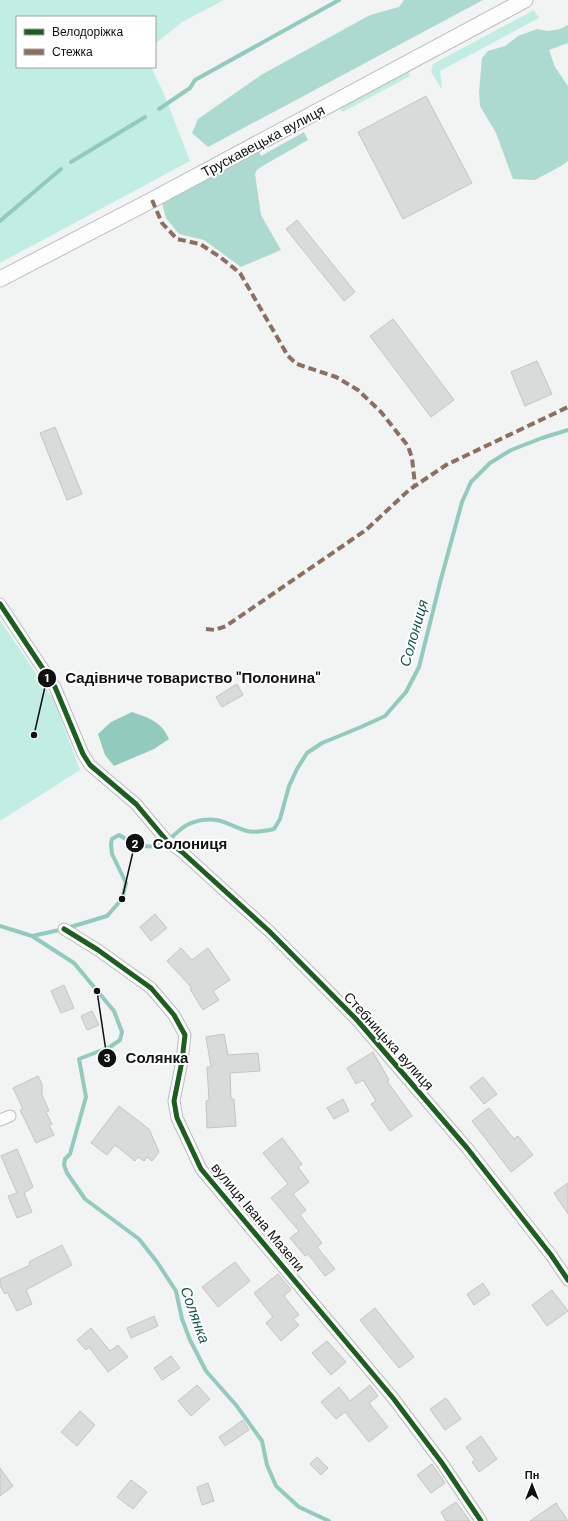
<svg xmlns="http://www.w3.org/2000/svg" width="568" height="1521" font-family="'DM Sans',sans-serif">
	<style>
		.green { fill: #c2ede3 }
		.forest { fill: #acdacf }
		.water { fill: #92cbbd }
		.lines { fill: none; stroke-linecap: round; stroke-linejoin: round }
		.stream { stroke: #92cbbd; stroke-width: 4 }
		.building { fill: #d9dada; stroke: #c4c4c4 }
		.street-casing { stroke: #bbbdbd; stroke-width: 13 }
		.secondary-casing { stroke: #bbbdbd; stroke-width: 17 }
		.street { stroke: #fdfdfd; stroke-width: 11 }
		.secondary { stroke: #fdfdfd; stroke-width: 15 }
		.quiet { stroke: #8d6e63; stroke-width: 4; stroke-dasharray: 8 4; stroke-linecap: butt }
		.cycleway-casing { stroke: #fff; stroke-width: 8 }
		.cycleway { stroke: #1b5e20; stroke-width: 5 }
		.labels { text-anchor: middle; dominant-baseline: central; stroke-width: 4; stroke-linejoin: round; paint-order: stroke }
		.street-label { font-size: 14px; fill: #0f1111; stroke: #fff }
		.water-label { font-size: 15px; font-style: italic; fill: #15584b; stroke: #fff }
		.leader { fill: none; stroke: #0f1111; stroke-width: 1.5 }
		.callout-dot { fill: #0f1111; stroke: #fff; stroke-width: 1.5 }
		.mark-label { font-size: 12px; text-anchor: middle; font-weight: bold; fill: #fff }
		.callout-label { font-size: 15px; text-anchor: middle; font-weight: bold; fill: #0f1111; stroke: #fff; stroke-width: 4; stroke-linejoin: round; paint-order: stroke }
	</style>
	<rect width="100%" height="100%" fill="#f1f4f3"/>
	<path class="green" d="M 0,0 L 224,0 L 182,22 L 155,44 L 155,17 L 17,17 L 17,67 L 151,67 L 164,94 L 190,161 L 0,263 Z
		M 534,10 L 539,18 L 440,71 L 442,88 L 441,88 L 431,72 L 433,64 Z
		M 407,72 L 409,72 L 410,76 L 343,112 L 340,110 L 341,108 Z
		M 0,620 L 54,700 L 80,770 L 0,821 Z"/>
	<path class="forest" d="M 404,0 L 483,0 L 208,147 L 192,133 L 198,119 L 261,75 L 370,15 L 399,7 Z
		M 568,25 L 568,43 L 549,50 L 555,67 L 568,86 L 568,161 L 561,166 L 535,180 L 513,179 L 496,133 L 480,106 L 479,92 L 482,58 L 488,51 L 505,46 L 518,36 L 537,29 L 548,31 L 560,29 Z
		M 304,132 L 308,140 L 261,167 L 257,170 L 255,174 L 261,215 L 281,250 L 241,267 L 204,240 L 179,234 L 166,218 L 162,203 L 259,152 L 261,156 Z"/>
	<path class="water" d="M 132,712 C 149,718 161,721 169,739 L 154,749 L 114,766 L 105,755 L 98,734 L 111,722 Z"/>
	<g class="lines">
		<path class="stream" d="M 159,109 L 190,88 L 195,80 L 339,0
			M 71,162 L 145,117
			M 0,221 L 61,169
			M 0,926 L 32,936 L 64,929 L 107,916 L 122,899 L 126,883 L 112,854 L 111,844 L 112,839 L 119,835 C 134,845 153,852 168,840 C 182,829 183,824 202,820 C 221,817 230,826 247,831 C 256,833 265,831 274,829 L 280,819 L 289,786 L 297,769 L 307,753 L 322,743 L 361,727 L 385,716 L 406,692 L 419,667 L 441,579 L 462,502 L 471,482 L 490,463 L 511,450 L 542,438 L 568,430
			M 32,936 L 74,963 L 114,1011 L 122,1032 L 120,1040 L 110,1047 L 79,1059 L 86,1097 L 70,1154 L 65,1159 L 64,1165 L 67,1173 L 85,1199 L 139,1239 L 157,1262 L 176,1291 L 182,1319 L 190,1340 L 206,1371 L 236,1405 L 262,1441 L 267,1465 L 276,1486 L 299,1507 L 329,1521"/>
	</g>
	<path class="building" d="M 426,96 L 472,183 L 403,219 L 358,132 Z
		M 297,220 L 355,292 L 344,301 L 286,229 Z
		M 393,319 L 454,400 L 431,417 L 370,336 Z
		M 537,361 L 552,394 L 525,406 L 511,372 Z
		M 55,427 L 82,494 L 67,500 L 40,433 Z
		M 237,684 L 243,695 L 222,707 L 216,697 Z
		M 155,914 L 167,928 L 151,941 L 140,927 Z
		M 181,948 L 192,960 L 208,948 L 230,980 L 213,991 L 219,1000 L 203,1010 L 190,989 L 192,988 L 167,961 Z
		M 64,985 L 74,1008 L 61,1013 L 51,991 Z
		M 92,1011 L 99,1025 L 87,1030 L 81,1016 Z
		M 224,1034 L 228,1055 L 258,1053 L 260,1071 L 230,1073 L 231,1099 L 234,1099 L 236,1126 L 207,1128 L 206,1101 L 209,1100 L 207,1067 L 211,1067 L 206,1037 Z
		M 373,1052 L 389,1080 L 387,1081 L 412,1116 L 390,1131 L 371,1104 L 376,1101 L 363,1080 L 356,1084 L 347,1068 Z
		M 38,1076 L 42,1084 L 42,1095 L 49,1111 L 46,1112 L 52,1124 L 49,1125 L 54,1135 L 36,1143 L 20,1110 L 23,1109 L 13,1088 Z
		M 483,1077 L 497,1094 L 484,1104 L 470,1087 Z
		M 343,1099 L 349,1111 L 334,1119 L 327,1108 Z
		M 119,1106 L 149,1129 L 159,1152 L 152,1161 L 147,1157 L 144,1161 L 138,1157 L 135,1161 L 115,1145 L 107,1155 L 91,1143 Z
		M 489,1108 L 514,1139 L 518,1136 L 533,1155 L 511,1172 L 472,1121 Z
		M 282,1138 L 302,1164 L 298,1167 L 309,1182 L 293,1194 L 306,1210 L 300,1215 L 322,1243 L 317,1247 L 335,1269 L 325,1276 L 308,1254 L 305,1256 L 290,1238 L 299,1231 L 271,1198 L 288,1184 L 263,1153 Z
		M 17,1149 L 33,1187 L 24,1193 L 32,1212 L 17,1218 L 8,1196 L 17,1193 L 1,1156 Z
		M 568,1183 L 568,1214 L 554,1193 Z
		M 62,1245 L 72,1265 L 26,1290 L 32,1304 L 17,1311 L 7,1292 L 5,1294 L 0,1285 L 0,1279 L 30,1265 L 29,1262 Z
		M 235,1262 L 250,1281 L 218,1307 L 202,1287 Z
		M 278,1274 L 291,1290 L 284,1296 L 299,1315 L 293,1319 L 299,1325 L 281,1341 L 266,1323 L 273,1317 L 254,1293 Z
		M 483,1283 L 490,1294 L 474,1305 L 467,1294 Z
		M 552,1290 L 568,1311 L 547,1326 L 532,1305 Z
		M 375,1308 L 414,1357 L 399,1368 L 360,1320 Z
		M 154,1316 L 158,1326 L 131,1338 L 127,1328 Z
		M 91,1328 L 110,1351 L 118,1345 L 128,1357 L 108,1372 L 89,1347 L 86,1350 L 77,1340 Z
		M 327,1341 L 346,1362 L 331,1375 L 312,1353 Z
		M 171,1356 L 180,1368 L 162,1380 L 154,1368 Z
		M 197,1385 L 210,1399 L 191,1416 L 178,1401 Z
		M 370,1385 L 378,1396 L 369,1403 L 388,1427 L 369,1442 L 345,1412 L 336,1419 L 321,1402 L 339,1387 L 350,1401 Z
		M 446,1398 L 461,1419 L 445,1430 L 430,1409 Z
		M 80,1411 L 95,1425 L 77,1446 L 61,1432 Z
		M 243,1420 L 249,1430 L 225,1446 L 219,1437 Z
		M 481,1436 L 497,1459 L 479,1472 L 472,1462 L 475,1460 L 466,1447 Z
		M 317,1457 L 328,1468 L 321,1475 L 310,1464 Z
		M 432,1464 L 445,1483 L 431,1493 L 417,1475 Z
		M 0,1468 L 13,1486 L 0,1496 Z
		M 131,1480 L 147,1492 L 133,1509 L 117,1497 Z
		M 208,1483 L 214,1501 L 202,1505 L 197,1487 Z
		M 456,1502 L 470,1521 L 446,1521 L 441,1512 Z
		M 556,1503 L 568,1521 L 530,1521 Z"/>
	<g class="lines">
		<defs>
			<path id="street" d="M 0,604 L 55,687 L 83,754 L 90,765 L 136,804 L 167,841 L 182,852 L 269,931 L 357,1020 L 467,1148 L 551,1255 L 568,1280
				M 64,929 L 98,950 L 151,988 L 174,1015 L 185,1035 L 182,1061 L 174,1101 L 177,1118 L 201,1169 L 393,1398 L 442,1463 L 481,1521
				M 0,1120 L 10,1116"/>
			<path id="secondary" d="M 0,279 L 152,200 L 525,0"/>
		</defs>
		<use href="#street" class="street-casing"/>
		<use href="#secondary" class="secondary-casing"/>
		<use href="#street" class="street"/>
		<use href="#secondary" class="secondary"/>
		<path class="quiet" d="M 152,200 L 162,223 L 177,239 L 200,244 L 220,257 L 240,273 L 288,356 L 297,364 L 336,377 L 358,390 L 381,412 L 408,446 L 412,458 L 415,485
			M 206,629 L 215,630 L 226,626 L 366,530 L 409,490 L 446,465 L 568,407"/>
		<defs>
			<path id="cycleway" d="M 0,604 L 55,687 L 83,754 L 90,765 L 136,804 L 167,841 L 182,852 L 269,931 L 357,1020 L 467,1148 L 551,1255 L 568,1280
				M 64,929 L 98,950 L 151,988 L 174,1015 L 185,1035 L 182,1061 L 174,1101 L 177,1118 L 201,1169 L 393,1398 L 442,1463 L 481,1521"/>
		</defs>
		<use href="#cycleway" class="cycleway-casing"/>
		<use href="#cycleway" class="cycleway"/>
	</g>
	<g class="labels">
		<g class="street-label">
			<text transform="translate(263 141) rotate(-28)">Трускавецька вулиця</text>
			<text transform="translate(389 1041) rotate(48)">Стебницька вулиця</text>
			<text transform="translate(258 1217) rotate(50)">вулиця Івана Мазепи</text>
		</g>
		<g class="water-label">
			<text transform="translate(414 633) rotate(-74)">Солониця</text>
			<text transform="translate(195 1315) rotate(70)">Солянка</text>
		</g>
	</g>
	<path class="leader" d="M34 735L47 678M122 899L135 843M97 991L107 1058"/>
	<g class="callout-dot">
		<circle cx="34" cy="735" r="4"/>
		<circle cx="122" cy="899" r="4"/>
		<circle cx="97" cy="991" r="4"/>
		<circle cx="47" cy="678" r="10"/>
		<circle cx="135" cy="843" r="10"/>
		<circle cx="107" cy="1058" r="10"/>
	</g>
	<g class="mark-label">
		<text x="47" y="682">1</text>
		<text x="135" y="848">2</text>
		<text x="107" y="1062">3</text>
	</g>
	<g class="callout-label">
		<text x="193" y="683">Садівниче товариство "Полонина"</text>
		<text x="190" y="849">Солониця</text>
		<text x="157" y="1063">Солянка</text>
	</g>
	<rect x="16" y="16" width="140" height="52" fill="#ffffff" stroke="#9fa0a0"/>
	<rect x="24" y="29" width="20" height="6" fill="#1b5e20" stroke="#9fa0a0"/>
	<text x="52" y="36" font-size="12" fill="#0f1111">Велодоріжка</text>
	<rect x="24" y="49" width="20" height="6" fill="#8d6e63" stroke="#9fa0a0"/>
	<text x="52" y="56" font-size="12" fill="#0f1111">Стежка</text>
	<g transform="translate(532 1485)" stroke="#ffffff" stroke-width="3" paint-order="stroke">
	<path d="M0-3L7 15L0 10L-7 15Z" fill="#0f1111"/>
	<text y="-6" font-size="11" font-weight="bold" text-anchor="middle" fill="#0f1111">Пн</text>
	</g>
</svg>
